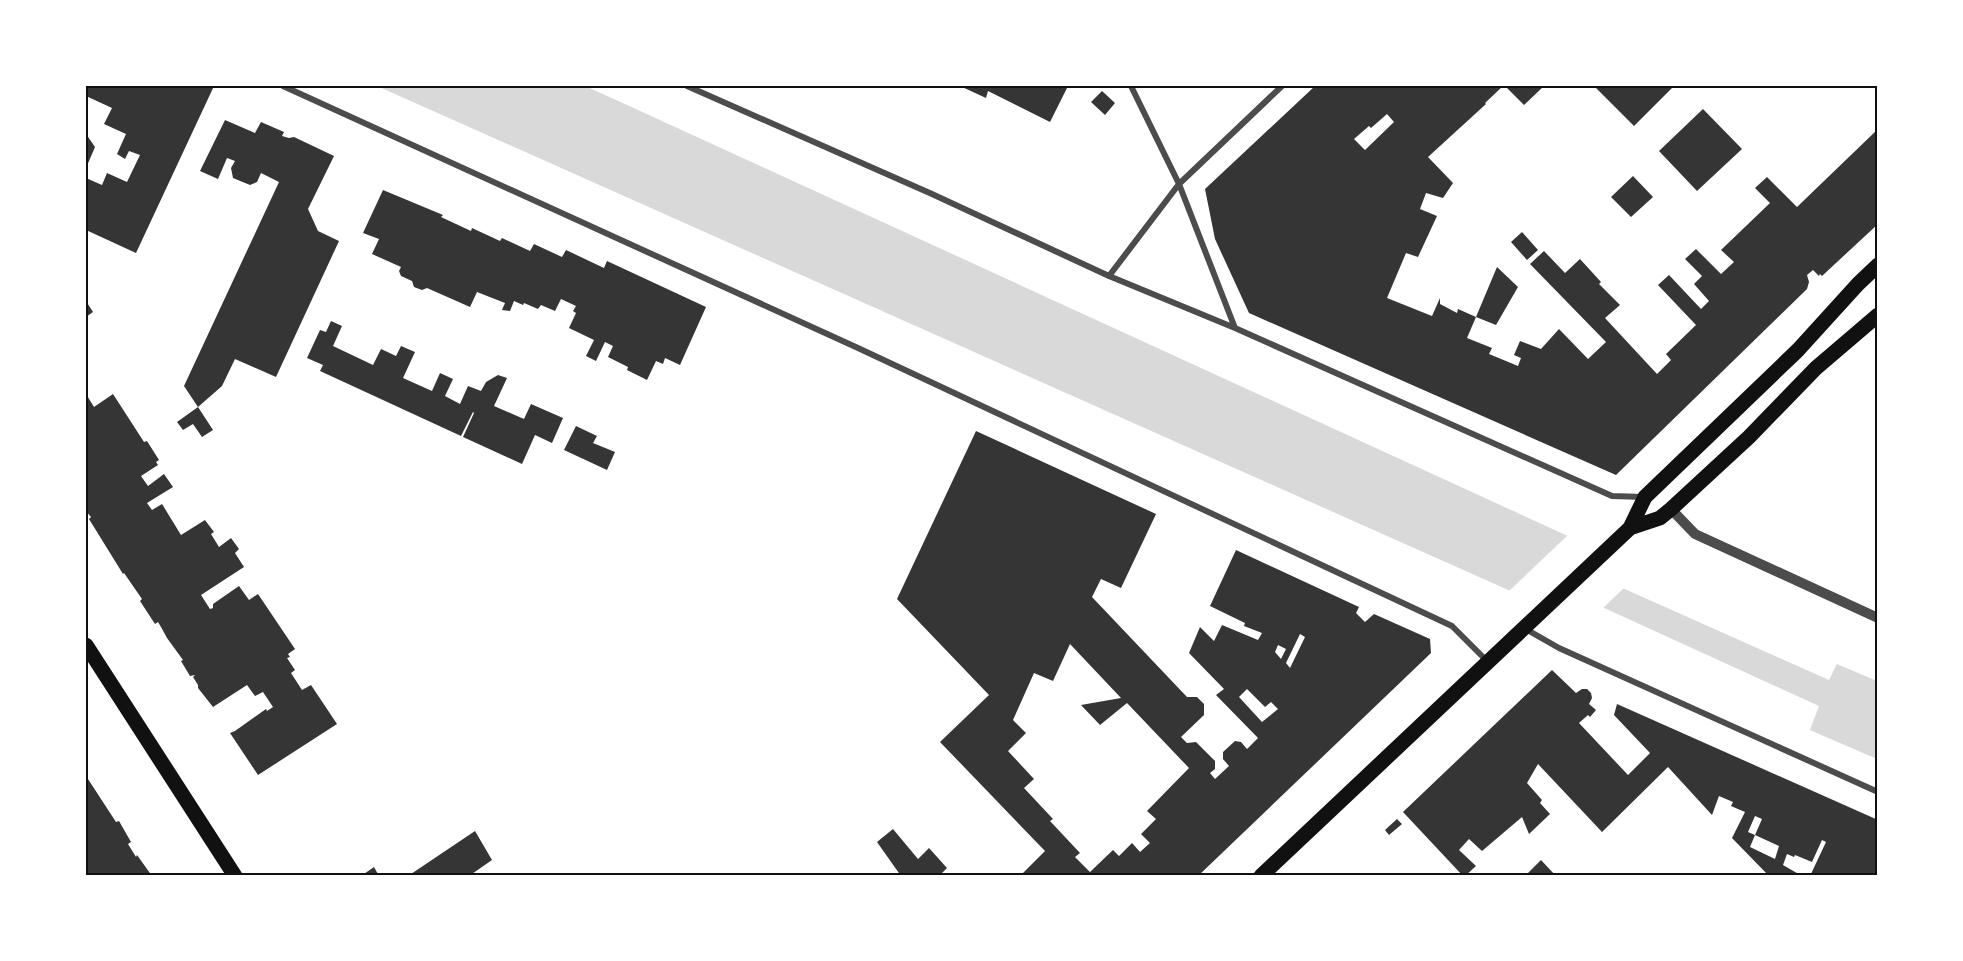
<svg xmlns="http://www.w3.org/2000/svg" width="1963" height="961" font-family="Barlow,sans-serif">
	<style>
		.water { fill: #d9d9d9 }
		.pier { fill: #fff }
		.building { fill: #353535; fill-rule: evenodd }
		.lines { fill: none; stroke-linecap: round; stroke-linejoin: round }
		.minor { stroke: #4c4c4c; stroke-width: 6 }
		.tertiary { stroke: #4c4c4c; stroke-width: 10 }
		.primary { stroke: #111; stroke-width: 15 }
		.neatline { fill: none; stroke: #111; stroke-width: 2 }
	</style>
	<rect width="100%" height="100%" fill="#fff"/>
	<path class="water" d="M 377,86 L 585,86 L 625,104 L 1581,542 L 1562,561 L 1829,680 L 1837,664 L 1877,681 L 1877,759 L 1810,730 L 1819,706 L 1543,580 L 1524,597 Z"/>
	<path class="pier" d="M 1569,534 L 1583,540 L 1584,543 L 1567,560 L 1625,587 L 1601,610 L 1543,583 L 1525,600 L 1507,593 Z"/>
	<path class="building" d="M 86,86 L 214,86 L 136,253 L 86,230 L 86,178 L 102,185 L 107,173 L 127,182 L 140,155 L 129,151 L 125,159 L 117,154 L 126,134 L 104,124 L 112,108 L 86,96 Z
		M 960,86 L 1068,86 L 1050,122 L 988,91 L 986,98 Z
		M 1315,86 L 1394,86 L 1396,88 L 1399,86 L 1503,86 L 1485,103 L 1486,104 L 1428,157 L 1453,183 L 1443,198 L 1426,193 L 1420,209 L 1437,216 L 1418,257 L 1406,253 L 1387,298 L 1432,316 L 1440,298 L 1440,304 L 1457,313 L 1458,309 L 1476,317 L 1497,267 L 1518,287 L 1496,325 L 1476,317 L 1467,338 L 1492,348 L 1489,354 L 1518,366 L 1521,358 L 1514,355 L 1520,341 L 1541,349 L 1559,329 L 1588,359 L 1606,342 L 1530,264 L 1544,251 L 1565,273 L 1580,259 L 1601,282 L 1599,284 L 1620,305 L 1605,318 L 1657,374 L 1671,360 L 1666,354 L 1696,325 L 1658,285 L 1669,275 L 1701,309 L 1709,301 L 1694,284 L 1702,276 L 1685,259 L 1696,249 L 1721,274 L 1734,262 L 1721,250 L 1770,203 L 1755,188 L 1767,177 L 1797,207 L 1878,129 L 1878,224 L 1822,276 L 1820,274 L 1819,276 L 1813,270 L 1807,275 L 1809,282 L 1807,289 L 1616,475 L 1249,313 L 1215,239 L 1205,189 ZM 1387,114 L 1394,122 L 1365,150 L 1354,139 L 1369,126 L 1371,128 Z
		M 1505,86 L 1544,86 L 1524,105 Z
		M 1594,86 L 1674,86 L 1634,126 Z
		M 1102,91 L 1115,103 L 1105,115 L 1091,102 Z
		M 1703,109 L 1742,149 L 1697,191 L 1659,151 Z
		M 225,120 L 255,133 L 261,122 L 284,132 L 282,136 L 289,138 L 294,137 L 334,156 L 308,209 L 318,231 L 339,241 L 276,377 L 235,359 L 222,386 L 198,407 L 213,430 L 202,437 L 193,424 L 183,430 L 177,422 L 198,407 L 184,386 L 279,182 L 261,173 L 257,182 L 250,185 L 233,178 L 231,168 L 235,161 L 227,158 L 218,179 L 200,171 Z
		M 86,134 L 95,147 L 86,168 Z
		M 1633,176 L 1653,197 L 1631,217 L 1611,197 Z
		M 383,190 L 443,215 L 441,217 L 471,231 L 472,228 L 500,241 L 502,238 L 530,251 L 534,244 L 562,257 L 566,250 L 604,268 L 607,261 L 706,307 L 680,365 L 665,358 L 663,364 L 656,361 L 647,380 L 627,370 L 628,367 L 608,357 L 613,346 L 605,342 L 596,361 L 586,356 L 594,340 L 569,328 L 576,313 L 573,311 L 576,306 L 561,299 L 555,311 L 541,305 L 538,309 L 524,303 L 523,305 L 514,301 L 510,311 L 502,310 L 505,303 L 477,292 L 470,307 L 427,288 L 422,290 L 414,287 L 412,281 L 401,276 L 399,271 L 401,267 L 372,254 L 379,239 L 363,233 Z
		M 1522,232 L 1538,250 L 1527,260 L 1511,242 Z
		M 86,301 L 93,312 L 86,317 Z
		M 331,321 L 342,326 L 333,346 L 373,365 L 381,349 L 396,356 L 401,346 L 415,352 L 403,378 L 432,391 L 440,373 L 453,379 L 445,396 L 460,404 L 468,386 L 481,391 L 486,382 L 498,375 L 507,378 L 494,406 L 524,419 L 531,404 L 563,418 L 552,443 L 535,435 L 522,464 L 463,437 L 474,413 L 473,412 L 461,436 L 320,371 L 323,365 L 307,358 L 320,330 L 326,332 Z
		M 86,394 L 94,407 L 113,394 L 144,442 L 147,441 L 159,460 L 156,462 L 158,465 L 141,476 L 148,486 L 164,474 L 173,487 L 147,503 L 152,510 L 162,504 L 181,535 L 205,520 L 214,532 L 211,534 L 219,547 L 231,538 L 239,549 L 235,553 L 244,567 L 201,595 L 210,609 L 213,608 L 213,604 L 239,586 L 249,600 L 258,594 L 295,649 L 288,654 L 290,657 L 287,658 L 295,670 L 291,673 L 302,690 L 311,685 L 337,724 L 258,775 L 230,733 L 235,731 L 266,709 L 267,711 L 273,707 L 263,692 L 255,696 L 247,685 L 213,707 L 198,688 L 198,685 L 193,677 L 195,675 L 190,676 L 181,661 L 183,660 L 167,638 L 161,627 L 158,622 L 155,624 L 140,601 L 142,599 L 124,573 L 123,574 L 89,519 L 91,517 L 86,511 Z
		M 576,426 L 597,436 L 593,443 L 615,452 L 607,470 L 564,450 Z
		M 976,431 L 1156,514 L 1121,588 L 1101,579 L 1092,597 L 1187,697 L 1197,697 L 1204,704 L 1204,715 L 1181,737 L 1187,743 L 1196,742 L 1215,761 L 1215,769 L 1210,773 L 1215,779 L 1229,766 L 1223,759 L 1223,752 L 1235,741 L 1241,742 L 1247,749 L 1258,738 L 1216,695 L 1224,689 L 1189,653 L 1200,627 L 1214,641 L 1222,625 L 1258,640 L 1262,633 L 1244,626 L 1245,623 L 1210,606 L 1236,550 L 1359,607 L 1356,613 L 1365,622 L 1374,614 L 1430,639 L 1431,653 L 1198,876 L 1020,876 L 1045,851 L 940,742 L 989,695 L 897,599 ZM 1300,634 L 1305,637 L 1290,668 L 1286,663 ZM 1070,644 L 1121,698 L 1081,705 L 1100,725 L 1127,703 L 1189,768 L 1147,811 L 1156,819 L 1141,834 L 1150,843 L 1140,852 L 1132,843 L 1119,856 L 1113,850 L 1090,872 L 1075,857 L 1080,853 L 1050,821 L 1053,819 L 1024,788 L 1034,779 L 1008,751 L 1026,733 L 1013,720 L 1034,673 L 1053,681 ZM 1278,645 L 1286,649 L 1281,659 L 1275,652 ZM 1247,689 L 1265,707 L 1271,702 L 1278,709 L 1262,722 L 1239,697 Z
		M 1552,670 L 1576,693 L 1582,689 L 1587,689 L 1591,693 L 1592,698 L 1589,704 L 1596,710 L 1590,717 L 1588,715 L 1579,723 L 1628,775 L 1650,753 L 1614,715 L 1617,704 L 1878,820 L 1878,876 L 1836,876 L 1831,873 L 1829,876 L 1810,876 L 1826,842 L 1822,840 L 1812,862 L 1795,855 L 1794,857 L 1787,854 L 1783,865 L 1802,876 L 1769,876 L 1732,838 L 1745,812 L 1731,806 L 1733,802 L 1719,796 L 1712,815 L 1668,767 L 1602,832 L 1538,764 L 1527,783 L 1542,800 L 1540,803 L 1550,814 L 1529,834 L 1522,817 L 1482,851 L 1469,839 L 1459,850 L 1476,866 L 1465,876 L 1463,876 L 1403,812 ZM 1755,816 L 1762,819 L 1755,835 L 1779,846 L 1775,859 L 1750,847 L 1755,835 L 1748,832 Z
		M 86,776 L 116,822 L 119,821 L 131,842 L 128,844 L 136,857 L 137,855 L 152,876 L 86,876 Z
		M 1397,819 L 1402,824 L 1389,835 L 1385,830 Z
		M 893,829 L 918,859 L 929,848 L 947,868 L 939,876 L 901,876 L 877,842 Z
		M 475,831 L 492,860 L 469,876 L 408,876 Z
		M 1541,860 L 1556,876 L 1525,876 Z
		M 374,867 L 379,876 L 361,876 Z"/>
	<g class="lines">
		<path class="minor" d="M 283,86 L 858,348 L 1452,626 L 1487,661
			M 687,86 L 932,194 L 1109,276 L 1235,328 L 1612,496 L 1644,497
			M 1131,86 L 1179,184 L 1235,328
			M 1109,276 L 1179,184 L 1282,86
			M 1524,628 L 1559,648 L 1878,792"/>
		<path class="tertiary" d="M 1671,509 L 1695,534 L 1878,618"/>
		<path class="primary" d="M 1630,528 L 1660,518 L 1671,509 L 1749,437 L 1816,368 L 1878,315
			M 86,645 L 235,876
			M 1261,876 L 1630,528 L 1645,497 L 1798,350 L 1858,284 L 1878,265"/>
	</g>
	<rect width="1963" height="961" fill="none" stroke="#ffffff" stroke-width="174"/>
	<rect x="87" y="87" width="1789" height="787" class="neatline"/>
</svg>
